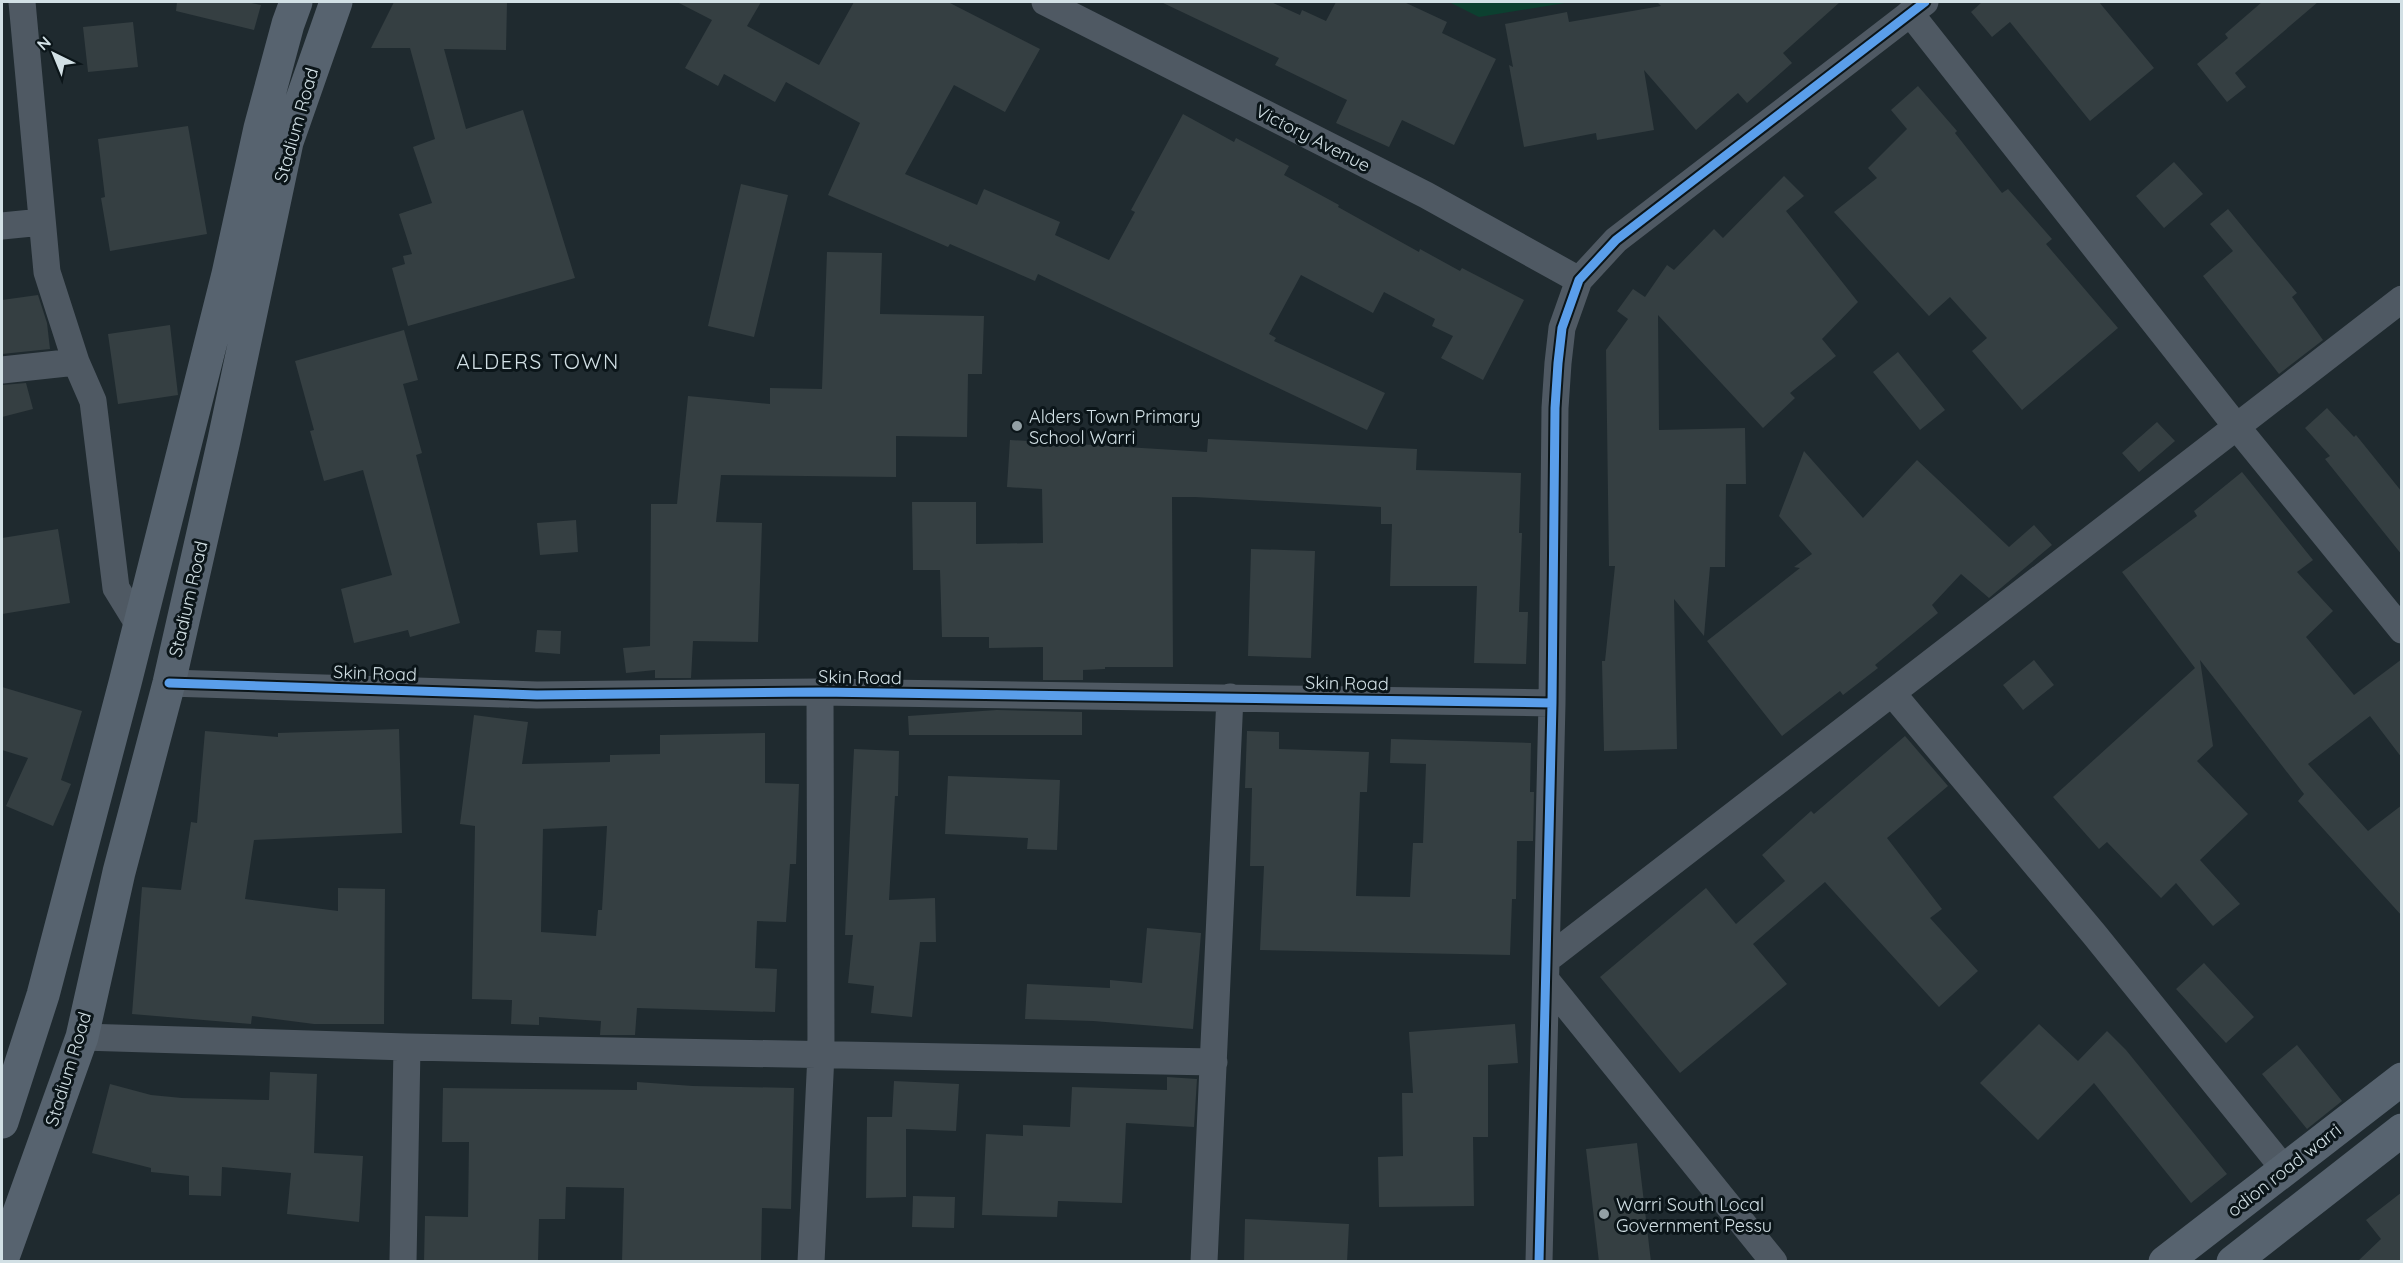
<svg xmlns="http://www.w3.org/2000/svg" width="2403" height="1263" font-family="Quicksand,sans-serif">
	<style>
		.green { fill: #0c4030 }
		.building { fill: #353f42; fill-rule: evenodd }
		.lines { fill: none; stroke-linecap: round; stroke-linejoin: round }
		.street { stroke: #4f5963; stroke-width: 27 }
		.secondary { stroke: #57636f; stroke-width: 33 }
		.cycleway-casing { stroke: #0b1519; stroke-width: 13 }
		.cycleway { stroke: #5a9eea; stroke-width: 9 }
		.poi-dot { fill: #93a0a5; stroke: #0b1519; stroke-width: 2 }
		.labels { text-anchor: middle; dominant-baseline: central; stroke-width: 6; stroke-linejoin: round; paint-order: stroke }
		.street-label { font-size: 18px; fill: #d2e0e5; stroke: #0b1519 }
		.poi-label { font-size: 18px; fill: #d2e0e5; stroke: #0b1519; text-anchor: start }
		.quarter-label { font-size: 21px; letter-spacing: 1.5px; fill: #d2e0e5; stroke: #0b1519 }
	</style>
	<rect width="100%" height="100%" fill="#1f2a2f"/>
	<path class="green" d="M 1449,2 L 1571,2 L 1479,17 Z"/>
	<path class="building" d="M 177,2 L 247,2 L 261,5 L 254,30 L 176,11 Z
		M 394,2 L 507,2 L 506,50 L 444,49 L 466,129 L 523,110 L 575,278 L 408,326 L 392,268 L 405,264 L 403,256 L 412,254 L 399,214 L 432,203 L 413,147 L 435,139 L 410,48 L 371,48 Z
		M 677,2 L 761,2 L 747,26 L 819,65 L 854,2 L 948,2 L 1040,49 L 1005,112 L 954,85 L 905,174 L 977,205 L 984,189 L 1060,222 L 1055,235 L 1109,260 L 1135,212 L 1131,210 L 1183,114 L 1234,142 L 1236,138 L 1289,166 L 1284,175 L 1339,205 L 1338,207 L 1419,252 L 1420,249 L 1460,271 L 1462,268 L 1524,300 L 1483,380 L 1441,358 L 1453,336 L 1432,326 L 1435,319 L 1384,292 L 1373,313 L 1301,275 L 1269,334 L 1276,338 L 1274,341 L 1385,393 L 1367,430 L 1038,274 L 1035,281 L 950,244 L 948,247 L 828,195 L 860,123 L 786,82 L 775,102 L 724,74 L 718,86 L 685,68 L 712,20 Z
		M 1161,2 L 1271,2 L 1300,15 L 1302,10 L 1326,21 L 1336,2 L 1404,2 L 1447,22 L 1442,33 L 1496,59 L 1454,145 L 1402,120 L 1389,147 L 1336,123 L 1347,100 L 1275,65 L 1279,58 Z
		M 1657,2 L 1840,2 L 1783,53 L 1792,63 L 1747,103 L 1738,93 L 1696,130 L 1644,70 L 1654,130 L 1597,140 L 1596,133 L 1524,147 L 1509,65 L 1513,67 L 1505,24 L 1567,12 L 1569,22 L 1661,6 Z
		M 1982,2 L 2099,2 L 2154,68 L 2090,121 L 2010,22 L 1992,37 L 1971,12 Z
		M 2262,2 L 2318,2 L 2235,73 L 2246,87 L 2227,102 L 2197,64 L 2228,38 L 2225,34 Z
		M 133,22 L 138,67 L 88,72 L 83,27 Z
		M 1918,86 L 1957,131 L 1955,133 L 2002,193 L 2008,189 L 2052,239 L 2046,244 L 2118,328 L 2022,410 L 1972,351 L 1987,338 L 1950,297 L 1929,316 L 1834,212 L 1877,178 L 1868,168 L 1907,129 L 1891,110 Z
		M 188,126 L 207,234 L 110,251 L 101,198 L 105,197 L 98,139 Z
		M 2174,162 L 2203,194 L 2164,228 L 2136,196 Z
		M 1784,176 L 1804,196 L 1786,211 L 1858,302 L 1822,339 L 1836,356 L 1790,393 L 1795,398 L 1763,428 L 1658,315 L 1659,430 L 1745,428 L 1746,484 L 1726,484 L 1725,567 L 1710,567 L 1704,636 L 1674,599 L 1677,749 L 1604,751 L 1602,661 L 1605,661 L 1615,566 L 1609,566 L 1606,350 L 1628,319 L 1617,311 L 1633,289 L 1645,297 L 1667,265 L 1674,270 L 1714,229 L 1723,238 Z
		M 741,184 L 788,195 L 754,337 L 708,326 Z
		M 2228,209 L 2297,293 L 2292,297 L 2323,340 L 2279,374 L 2203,276 L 2233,251 L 2210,224 Z
		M 827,252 L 882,253 L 880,314 L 984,316 L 982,374 L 968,374 L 967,437 L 896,436 L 896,477 L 721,475 L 716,522 L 762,523 L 758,642 L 693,641 L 691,678 L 655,678 L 655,670 L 626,673 L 623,648 L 650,646 L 651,504 L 677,504 L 688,396 L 770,404 L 770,388 L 822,389 Z
		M 38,295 L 47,323 L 50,349 L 2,354 L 2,300 Z
		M 170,325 L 178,395 L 118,404 L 108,334 Z
		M 404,330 L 418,380 L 403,384 L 422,453 L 416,455 L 460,623 L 410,637 L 408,630 L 354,643 L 341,589 L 392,575 L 363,470 L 324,481 L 310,431 L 314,430 L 295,361 Z
		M 1898,352 L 1945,410 L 1920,430 L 1873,372 Z
		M 26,383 L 33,409 L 2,417 L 2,385 Z
		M 2327,408 L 2354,437 L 2356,435 L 2402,492 L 2402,555 L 2325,459 L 2330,456 L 2305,428 Z
		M 2157,422 L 2175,441 L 2139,472 L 2122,453 Z
		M 1208,439 L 1417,449 L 1416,470 L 1521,473 L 1519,533 L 1522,533 L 1519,612 L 1528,612 L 1526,664 L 1474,663 L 1477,586 L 1390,586 L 1392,524 L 1381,524 L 1381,507 L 1195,497 L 1172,497 L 1173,667 L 1105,667 L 1105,669 L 1083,670 L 1083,680 L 1043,680 L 1043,647 L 989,648 L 989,637 L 942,637 L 940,570 L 913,570 L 912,502 L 976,502 L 976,544 L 1043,543 L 1042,489 L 1007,487 L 1010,440 L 1207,452 Z
		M 1804,451 L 1863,518 L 1917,460 L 2009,547 L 2034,525 L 2052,545 L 1989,598 L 1961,574 L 1932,605 L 1938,613 L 1875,665 L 1878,668 L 1843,695 L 1840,691 L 1782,736 L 1707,641 L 1800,568 L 1794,567 L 1812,554 L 1779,516 Z
		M 2242,472 L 2313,560 L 2297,572 L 2333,611 L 2306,637 L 2354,695 L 2402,659 L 2402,758 L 2370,716 L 2308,764 L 2368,831 L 2402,805 L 2402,916 L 2298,801 L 2304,794 L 2200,660 L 2213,746 L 2197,761 L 2248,814 L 2200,860 L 2240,904 L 2213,926 L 2176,883 L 2161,898 L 2107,842 L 2099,849 L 2053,797 L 2195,668 L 2122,572 L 2197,516 L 2194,511 Z
		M 576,520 L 578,552 L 540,555 L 537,523 Z
		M 58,529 L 70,603 L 2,614 L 2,538 Z
		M 1251,549 L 1315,551 L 1311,658 L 1248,656 Z
		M 537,630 L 561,631 L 560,654 L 535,652 Z
		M 2034,660 L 2054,685 L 2023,710 L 2003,685 Z
		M 2,687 L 82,711 L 61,780 L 71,784 L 53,826 L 6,806 L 28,758 L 2,750 Z
		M 997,710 L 1082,712 L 1082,735 L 909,735 L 908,716 Z
		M 474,715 L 528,722 L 522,764 L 610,762 L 610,755 L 660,754 L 660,735 L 765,733 L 765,783 L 799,784 L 796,864 L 790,864 L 786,922 L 757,921 L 755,968 L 777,969 L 775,1012 L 637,1008 L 635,1035 L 600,1035 L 601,1021 L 539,1017 L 539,1025 L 511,1024 L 512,1000 L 472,999 L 475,826 L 460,824 ZM 607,826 L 602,910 L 598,910 L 596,936 L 541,932 L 543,829 Z
		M 399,729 L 402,833 L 254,840 L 245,899 L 338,911 L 338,888 L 385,889 L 384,1024 L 314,1024 L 252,1016 L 251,1024 L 132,1014 L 142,887 L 181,890 L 191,822 L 197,823 L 205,731 L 278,737 L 278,733 Z
		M 1247,731 L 1279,732 L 1279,749 L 1369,752 L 1367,792 L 1360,792 L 1356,896 L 1410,897 L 1413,843 L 1423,843 L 1426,764 L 1390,763 L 1391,739 L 1531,743 L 1530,792 L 1534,792 L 1533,841 L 1517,841 L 1516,899 L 1512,899 L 1510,955 L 1260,950 L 1264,866 L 1250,866 L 1252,788 L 1245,788 Z
		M 1905,736 L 1948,786 L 1887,838 L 1942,909 L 1930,918 L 1978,971 L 1939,1007 L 1825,882 L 1753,944 L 1787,984 L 1680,1073 L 1600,977 L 1706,888 L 1736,924 L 1785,881 L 1762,855 L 1811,811 L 1814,814 Z
		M 854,749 L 899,751 L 898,796 L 895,796 L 889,900 L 935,898 L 936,942 L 920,942 L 912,1017 L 871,1013 L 874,986 L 848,983 L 853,935 L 845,935 Z
		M 948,776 L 1060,780 L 1057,850 L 1027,849 L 1028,838 L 945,834 Z
		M 1147,928 L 1201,933 L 1193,1029 L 1093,1021 L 1025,1019 L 1027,984 L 1110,988 L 1110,980 L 1142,983 Z
		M 2204,963 L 2254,1017 L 2226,1043 L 2176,989 Z
		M 1515,1024 L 1518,1063 L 1488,1065 L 1488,1137 L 1473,1137 L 1474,1206 L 1379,1207 L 1378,1157 L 1403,1156 L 1402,1093 L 1413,1093 L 1409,1032 Z
		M 2039,1024 L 2078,1061 L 2107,1031 L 2126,1050 L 2227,1174 L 2191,1203 L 2094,1083 L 2038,1140 L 1980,1083 Z
		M 2297,1045 L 2342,1101 L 2307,1129 L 2262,1074 Z
		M 270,1072 L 317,1074 L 314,1153 L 363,1156 L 359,1222 L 287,1214 L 291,1173 L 222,1167 L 221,1196 L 189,1195 L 189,1176 L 151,1172 L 151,1168 L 92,1153 L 110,1084 L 151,1095 L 182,1098 L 269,1100 Z
		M 1167,1077 L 1197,1079 L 1194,1127 L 1126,1123 L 1122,1203 L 1058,1201 L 1057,1217 L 982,1215 L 986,1134 L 1023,1136 L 1023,1125 L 1070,1127 L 1072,1087 L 1167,1090 Z
		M 894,1081 L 959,1084 L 956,1131 L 906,1129 L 906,1197 L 866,1198 L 867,1117 L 892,1117 Z
		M 637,1082 L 693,1086 L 794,1088 L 791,1209 L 762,1208 L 761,1262 L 622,1262 L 624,1188 L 566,1187 L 565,1219 L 539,1219 L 538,1262 L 424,1262 L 425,1216 L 468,1217 L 469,1142 L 442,1142 L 443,1088 L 637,1090 Z
		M 1637,1143 L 1651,1262 L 1599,1262 L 1586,1149 Z
		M 2402,1192 L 2402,1262 L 2357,1262 L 2381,1239 L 2366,1220 Z
		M 913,1196 L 955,1197 L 954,1228 L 912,1227 Z
		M 1245,1219 L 1349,1224 L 1347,1262 L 1244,1262 Z"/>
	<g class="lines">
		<path class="street" d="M 22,2 L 47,272 L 76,362 L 93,401 L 116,588 L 140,627
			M 1045,2 L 1426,195 L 1579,280
			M 1910,13 L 2236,426 L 2402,630
			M 2,226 L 42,222
			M 2,370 L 76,362
			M 169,683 L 537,695 L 820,692 L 1552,703
			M 1892,693 L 2094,934 L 2285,1170
			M 1546,960 L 2402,299
			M 1546,980 L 1774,1262
			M 82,1037 L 407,1047 L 1214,1062
			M 403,1262 L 407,1047
			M 811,1262 L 821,1054 L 820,692
			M 1204,1262 L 1230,697
			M 1539,1262 L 1552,703 L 1555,408 L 1558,363 L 1562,328 L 1579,280 L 1616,240 L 1925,2"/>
		<path class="secondary" d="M 2,1122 L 43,995 L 125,683 L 228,274 L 260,128 L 288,24 L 296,2
			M 2,1260 L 82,1037 L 119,872 L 169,683 L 224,440 L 287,142 L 336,2
			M 2165,1262 L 2402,1079
			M 2233,1262 L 2402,1130"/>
		<defs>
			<path id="cycleway" d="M 169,683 L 537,695 L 820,692 L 1552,703
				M 1539,1262 L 1552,703 L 1555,408 L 1558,363 L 1562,328 L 1579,280 L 1616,240 L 1925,2"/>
		</defs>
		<use href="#cycleway" class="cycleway-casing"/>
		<use href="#cycleway" class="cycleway"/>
	</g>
	<g class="poi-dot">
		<circle cx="1017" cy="426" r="6"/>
		<circle cx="1604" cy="1214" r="6"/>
	</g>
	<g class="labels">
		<g class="street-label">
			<text transform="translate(296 125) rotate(-74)">Stadium Road</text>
			<text transform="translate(1313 138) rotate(27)">Victory Avenue</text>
			<text transform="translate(188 599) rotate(-77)">Stadium Road</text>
			<text transform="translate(375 673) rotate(2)">Skin Road</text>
			<text transform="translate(860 677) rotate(1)">Skin Road</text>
			<text transform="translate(1347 683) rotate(1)">Skin Road</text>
			<text transform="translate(68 1069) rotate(-73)">Stadium Road</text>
			<text transform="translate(2284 1170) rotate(-38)">odion road warri</text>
		</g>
		<g class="poi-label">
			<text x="1029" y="416">Alders Town Primary<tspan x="1029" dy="21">School Warri</tspan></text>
			<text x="1616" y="1204">Warri South Local<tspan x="1616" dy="21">Government Pessu</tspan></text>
		</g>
		<g class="quarter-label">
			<text x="538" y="361">ALDERS TOWN</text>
		</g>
	</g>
	<rect width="2403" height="1263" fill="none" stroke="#d2e0e5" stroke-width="6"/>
	<g transform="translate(54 54) rotate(317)" stroke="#0b1519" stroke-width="4.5" paint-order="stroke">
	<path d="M0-4.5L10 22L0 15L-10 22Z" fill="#d2e0e5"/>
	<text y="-9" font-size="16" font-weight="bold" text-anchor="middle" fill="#d2e0e5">N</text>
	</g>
</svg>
